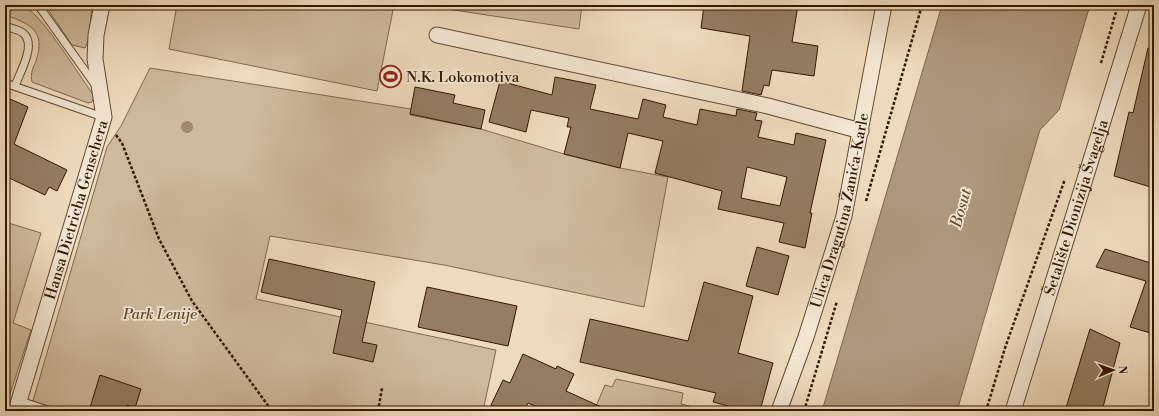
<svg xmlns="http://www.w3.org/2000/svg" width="1159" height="416" font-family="'Libre Bodoni',serif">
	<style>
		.green { fill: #ceba9d; stroke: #80684f }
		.water { fill: #ae987d; stroke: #7d644b }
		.building { fill: #947d63; stroke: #331701; fill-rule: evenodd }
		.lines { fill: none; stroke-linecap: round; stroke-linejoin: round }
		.service-casing { stroke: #624830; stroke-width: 9 }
		.minor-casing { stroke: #624830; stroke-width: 17 }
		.path { stroke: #331701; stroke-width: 2.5; stroke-dasharray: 3 2; stroke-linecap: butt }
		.service { stroke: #f4e8d4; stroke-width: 7 }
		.minor { stroke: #f4e8d4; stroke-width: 15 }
		.tree { fill: #a18a6f }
		.labels { text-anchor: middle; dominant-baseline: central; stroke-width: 3.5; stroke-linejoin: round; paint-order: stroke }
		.poi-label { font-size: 15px; fill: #331701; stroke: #f4e8d4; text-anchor: start }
		.street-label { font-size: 15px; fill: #331701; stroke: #f4e8d4 }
		.park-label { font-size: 15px; font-style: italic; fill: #624830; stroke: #f4e8d4 }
		.water-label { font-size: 16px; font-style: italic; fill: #644b33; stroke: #f4e8d4 }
	</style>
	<rect width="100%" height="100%" fill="#eedbbd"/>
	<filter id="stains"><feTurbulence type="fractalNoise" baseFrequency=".005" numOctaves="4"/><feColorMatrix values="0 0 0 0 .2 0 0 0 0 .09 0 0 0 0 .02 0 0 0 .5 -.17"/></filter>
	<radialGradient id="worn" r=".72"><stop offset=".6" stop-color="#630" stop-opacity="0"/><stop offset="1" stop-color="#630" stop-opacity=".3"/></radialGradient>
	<path class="green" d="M 5,5 C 12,5 19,5 26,8 C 44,17 80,77 94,96 L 92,102 L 88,103 L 32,82 C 30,74 33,68 36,61 C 46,31 31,24 5,15 Z
		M 45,5 L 92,5 L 89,39 L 85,48 L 72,45 Z
		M 177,5 L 394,5 L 377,91 L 169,49 Z
		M 434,5 L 582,5 L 579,29 L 434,7 Z
		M 150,68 L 411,109 L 410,115 L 481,129 L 564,154 L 620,168 L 668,177 L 644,307 L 444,265 L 270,236 L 256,299 L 496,350 L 483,411 L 30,411 L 107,147 L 121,126 Z
		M 5,222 L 41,233 L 13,323 L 31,330 L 5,409 Z
		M 616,379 L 683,393 L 681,404 L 709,411 L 594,411 L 605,385 L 612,387 Z"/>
	<path class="water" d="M 942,5 L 1090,5 L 1059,110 L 1040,130 L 957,411 L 822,411 Z"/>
	<path class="building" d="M 704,5 L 798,5 L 792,42 L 818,46 L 814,76 L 772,70 L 769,86 L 764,85 L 761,95 L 742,91 L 750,36 L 701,28 Z
		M 1148,48 L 1154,49 L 1154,188 L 1114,176 L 1129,112 L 1133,113 Z
		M 555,77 L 596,85 L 590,109 L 638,119 L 643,99 L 666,105 L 663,117 L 697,125 L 700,109 L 736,116 L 737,109 L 757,113 L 755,120 L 762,121 L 758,137 L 794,145 L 796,133 L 826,140 L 810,213 L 812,213 L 805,248 L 779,242 L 784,223 L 718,209 L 722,191 L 655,173 L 663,141 L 628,133 L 620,168 L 564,154 L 571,127 L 567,127 L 569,118 L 531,110 L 526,132 L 489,122 L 500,81 L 552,95 ZM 747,167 L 787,177 L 780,206 L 741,198 Z
		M 415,87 L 455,95 L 453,103 L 485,110 L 481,129 L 410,114 Z
		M 10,99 L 28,107 L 14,144 L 67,170 L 57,191 L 49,187 L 45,195 L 5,176 L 5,112 Z
		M 757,247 L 789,256 L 778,295 L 746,286 Z
		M 1105,249 L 1154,264 L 1154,334 L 1130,327 L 1146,281 L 1096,267 Z
		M 269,259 L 375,282 L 362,342 L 377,345 L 373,362 L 333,353 L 342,310 L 261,292 Z
		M 704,282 L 753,296 L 738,353 L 773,363 L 760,411 L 747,411 L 713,402 L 716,393 L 580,362 L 590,319 L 688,341 Z
		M 427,287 L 517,306 L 508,346 L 418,327 Z
		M 1090,329 L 1120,343 L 1102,411 L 1065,411 Z
		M 523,354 L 556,369 L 557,366 L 574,374 L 566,391 L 610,411 L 547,411 L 528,403 L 524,411 L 505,411 L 491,405 L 503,380 L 510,383 Z
		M 100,375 L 141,389 L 135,408 L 127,405 L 125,411 L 89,411 Z"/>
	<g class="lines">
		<defs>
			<path id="service" d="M 38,5 L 96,86
				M 5,26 C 10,28 18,29 23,33 C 37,44 20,72 15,86
				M 5,83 L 103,117
				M 20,401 L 51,411"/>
			<g id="minor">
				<path d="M 437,35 L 768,106 L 861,131"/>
				<path id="s1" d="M 16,411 L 104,117 L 95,59 L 96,35 L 102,5"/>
				<path id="s2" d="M 779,411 L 806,337 L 844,216 L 884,5"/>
				<path id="s3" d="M 1013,411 L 1139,5"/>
			</g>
		</defs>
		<use href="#service" class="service-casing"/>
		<use href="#minor" class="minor-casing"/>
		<path class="path" d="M 1101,63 L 1118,5
			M 116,135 L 122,143 L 159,239 L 192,301 L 272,411
			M 866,201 L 922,5
			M 378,411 L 382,388
			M 804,411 L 837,301
			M 986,411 L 1005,348 L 1065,179"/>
		<use href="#service" class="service"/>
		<use href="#minor" class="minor"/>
	</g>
	<circle class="tree" cx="187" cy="127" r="6"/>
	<defs>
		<symbol id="stadium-ring" viewBox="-11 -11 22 22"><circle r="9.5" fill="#f4e8d4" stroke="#8f2418" stroke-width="1.5"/><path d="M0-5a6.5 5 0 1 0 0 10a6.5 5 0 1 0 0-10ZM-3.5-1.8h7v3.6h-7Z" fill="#8f2418"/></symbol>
	</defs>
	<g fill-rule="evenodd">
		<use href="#stadium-ring" x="378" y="64" width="25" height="25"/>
	</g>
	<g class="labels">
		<g class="poi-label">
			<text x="406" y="77">N.K. Lokomotiva</text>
		</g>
		<g class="street-label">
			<text stroke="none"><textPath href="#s3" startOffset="213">Šetalište Dionizija Švagelja</textPath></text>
			<text stroke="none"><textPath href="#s1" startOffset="210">Hansa Dietricha Genschera</textPath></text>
			<text stroke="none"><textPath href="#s2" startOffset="210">Ulica Dragutina Žanića-Karle</textPath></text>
		</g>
		<g class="park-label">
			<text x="160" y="314">Park Lenije</text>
		</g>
		<g class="water-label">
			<text transform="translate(961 208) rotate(-74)">Bosut</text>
		</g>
	</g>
	<rect width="1159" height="416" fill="none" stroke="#eedbbd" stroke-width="20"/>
	<rect x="6" y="6" width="1147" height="404" fill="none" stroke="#331701" stroke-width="2"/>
	<rect x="10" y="10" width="1139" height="396" fill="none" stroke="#331701"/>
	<g transform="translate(1113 370) rotate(88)" stroke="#f4e8d4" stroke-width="3" paint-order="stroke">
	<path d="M0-3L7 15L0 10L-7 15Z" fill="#331701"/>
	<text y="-6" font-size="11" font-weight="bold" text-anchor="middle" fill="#331701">N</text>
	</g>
	<rect width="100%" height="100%" filter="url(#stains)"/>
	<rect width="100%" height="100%" fill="url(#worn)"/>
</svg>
